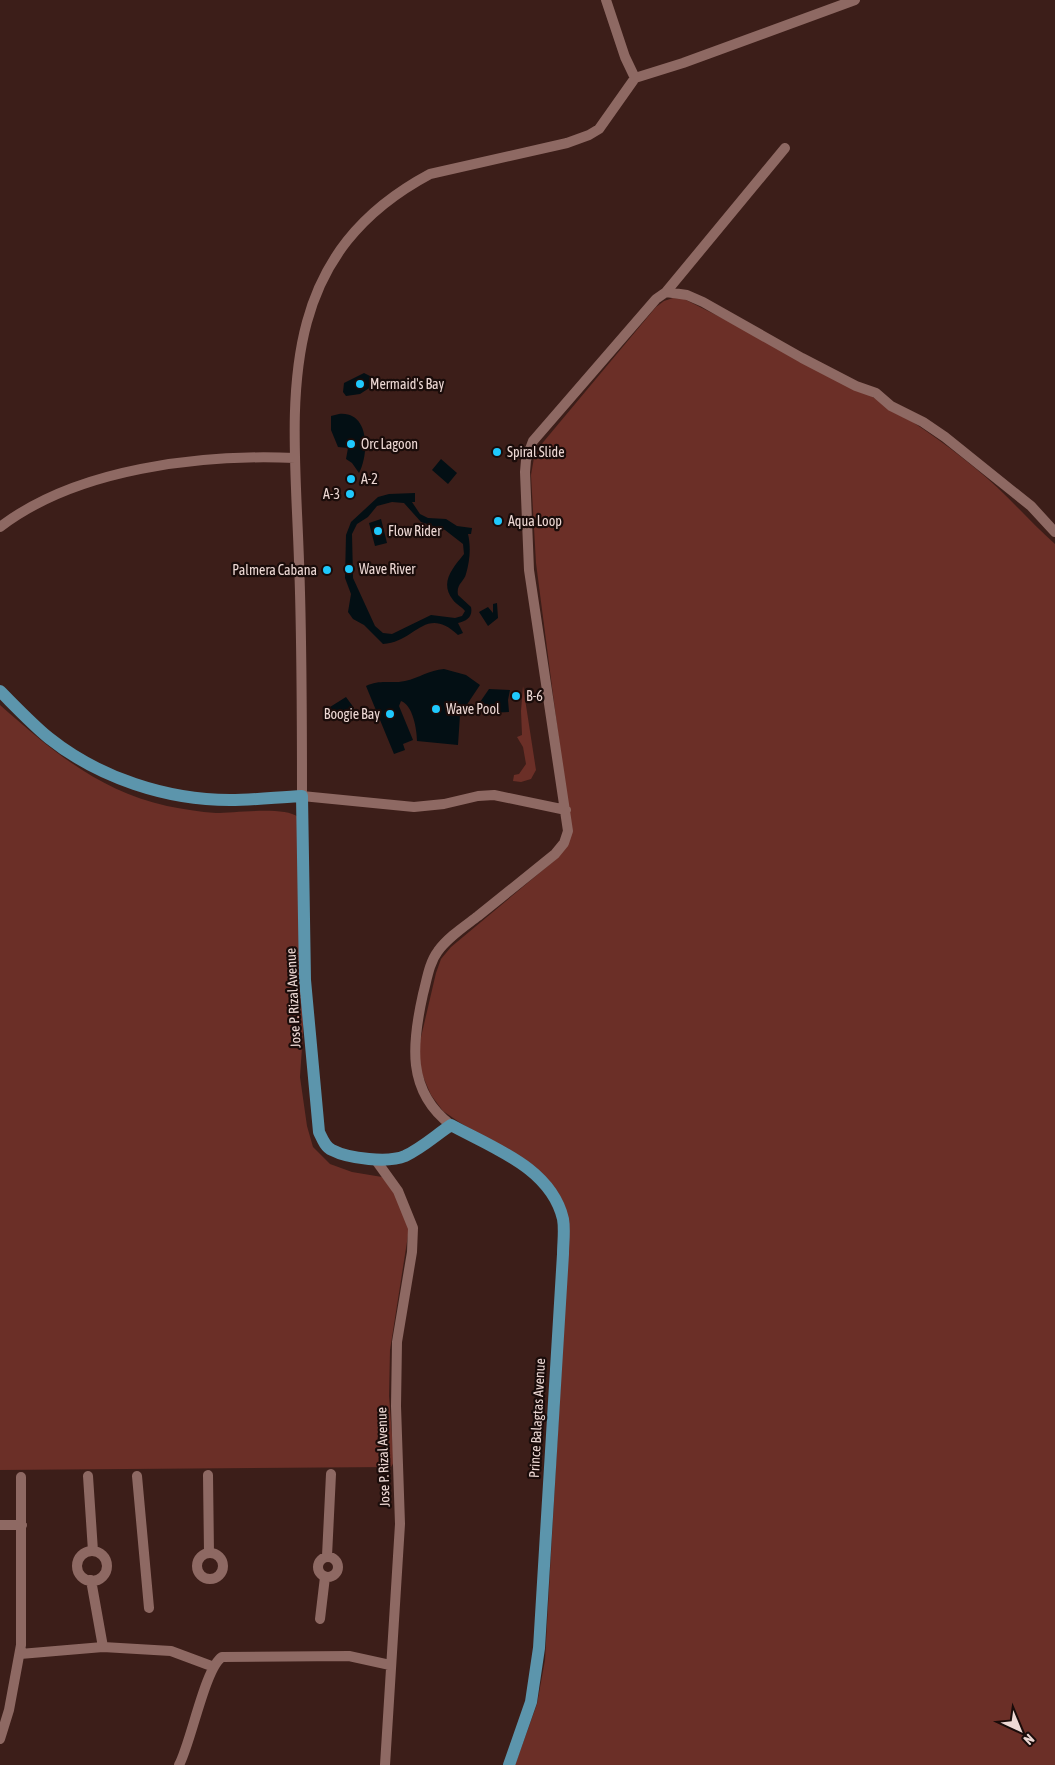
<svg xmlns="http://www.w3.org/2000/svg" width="1055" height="1765" font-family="'Asap Condensed',sans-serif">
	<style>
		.green { fill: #6b2f27 }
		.water { fill: #030f14; fill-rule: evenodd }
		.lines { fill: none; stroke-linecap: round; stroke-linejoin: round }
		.minor { stroke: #8e6963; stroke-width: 10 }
		.major { stroke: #5c95ac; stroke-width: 12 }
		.poi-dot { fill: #1fc9fd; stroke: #1a0c0a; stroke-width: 2 }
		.labels { text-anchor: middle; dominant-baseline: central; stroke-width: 4.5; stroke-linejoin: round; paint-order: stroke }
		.poi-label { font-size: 14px; fill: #edd8d4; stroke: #1a0c0a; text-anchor: start }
		.street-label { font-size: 14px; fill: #edd8d4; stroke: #1a0c0a }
	</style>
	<rect width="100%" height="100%" fill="#3c1e19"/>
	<path class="green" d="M 673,298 L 684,299 C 785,350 887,395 975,468 C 1004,491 1028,520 1055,544 L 1055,1765 L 515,1765 L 537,1704 L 545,1660 L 569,1233 L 540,1173 L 459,1122 L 443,1111 L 431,1095 L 422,1074 L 418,1050 L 436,973 L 441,959 L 451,947 L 555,860 L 569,818 L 536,563 L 531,475 L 535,452 L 656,307 L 664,301 Z
		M 523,686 L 536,770 L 531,779 L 521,782 L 513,781 L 514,775 L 519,774 L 526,764 L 523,747 L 517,737 L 522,735 L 521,711 Z
		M 0,705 C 51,750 99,791 167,806 C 183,809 200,812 216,813 C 235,813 284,806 298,817 L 304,1018 L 300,1077 L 307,1126 L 313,1147 L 330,1164 L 352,1172 L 382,1177 L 394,1191 L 409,1229 L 390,1350 L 389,1396 L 394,1462 L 391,1467 L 0,1470 Z"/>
	<path class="water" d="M 364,373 L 376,379 L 377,383 L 360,394 L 346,396 L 343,392 L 344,383 Z
		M 339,414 C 370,411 369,454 359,473 L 352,463 L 346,459 L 348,448 L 338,447 L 331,430 L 331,416 Z
		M 441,459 L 457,473 L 448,484 L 432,470 Z
		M 415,493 L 415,502 L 412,502 L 420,514 L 428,518 L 446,519 L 457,526 L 472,528 L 471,534 L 468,534 C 471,547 470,560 466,574 C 464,582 456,584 458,595 L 471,607 C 473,617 467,621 458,623 L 463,633 L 458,635 C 425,604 415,643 383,644 L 364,625 L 353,619 L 348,612 L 351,594 L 345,578 L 346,535 L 351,522 L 378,497 L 389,494 ZM 392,502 L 404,503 L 421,522 L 445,530 L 463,544 L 464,554 C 453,568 439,582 453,600 C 456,604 461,606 465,611 L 462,616 L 455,618 L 431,615 L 392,634 L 383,633 L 375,626 L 353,578 L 352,534 L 357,524 L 368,517 L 377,506 Z
		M 381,519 L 387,543 L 375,546 L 369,523 Z
		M 497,603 L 498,618 L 488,626 L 479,612 L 488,607 L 493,613 L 493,604 Z
		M 444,669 L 466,675 L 480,685 L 460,715 L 458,745 L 417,741 C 417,730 413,705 401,701 L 399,706 L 413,740 L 403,744 L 405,750 L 394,754 L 366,686 C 380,679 391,684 405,681 C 419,678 429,670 444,669 Z
		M 489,689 L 510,690 L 508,700 L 509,712 L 490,713 L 478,705 Z
		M 346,697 L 354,708 L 338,719 L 330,707 Z"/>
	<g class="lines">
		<path class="minor" d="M 606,0 L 625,57 L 635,78
			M 666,292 L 785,148
			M 0,527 C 77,468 201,454 295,458
			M 566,810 L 494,795 L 478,796 L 444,804 L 414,807 L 302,796 C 302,717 302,639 299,561 C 294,407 269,260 430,174 L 567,143 L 589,135 L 599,129 L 635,78 L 683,63 L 855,0
			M 451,1125 C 406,1091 412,1043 423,994 C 427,979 429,963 438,951 C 448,937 465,926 478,916 C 504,895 530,874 555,854 L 564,843 L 568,831 L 529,570 L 525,472 L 526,460 L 533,441 L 656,299 L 666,292 L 687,295 L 703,302 L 802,358 L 856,386 L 876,393 L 891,406 L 923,422 L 945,437 L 1031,506 L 1055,532
			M 375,1159 L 398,1191 L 413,1228 L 412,1252 L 397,1342 L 396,1406 L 400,1524 L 385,1765
			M 208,1475 L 209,1553
			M 88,1476 L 93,1551
			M 137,1476 L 149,1608
			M 0,1525 L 22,1525
			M77 1566a15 15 0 1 1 30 0a15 15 0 1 1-30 0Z
			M197 1566a13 13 0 1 1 26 0a13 13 0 1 1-26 0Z
			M 327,1556 L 331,1474
			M318 1567a10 10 0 1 1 20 0a10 10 0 1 1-20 0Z
			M 91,1580 L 103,1647
			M 320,1619 L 325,1577
			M 20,1654 L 103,1647 L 171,1651 L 214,1667
			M 0,1739 L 9,1710 L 21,1645 L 21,1477
			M 179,1765 C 191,1743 205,1668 222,1657 L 349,1656 L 390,1665"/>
		<path class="major" d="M 0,691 C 16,707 32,724 49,738 C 99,778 167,800 230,800 C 254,800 279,797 302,796 L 305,980 L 319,1132 C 322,1138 325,1147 332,1150 C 349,1159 389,1163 405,1156 C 422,1148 436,1135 451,1125 C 493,1148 551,1168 563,1219 C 565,1230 563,1243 563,1254 L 539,1648 L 531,1702 L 509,1765"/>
	</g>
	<g class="poi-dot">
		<circle cx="360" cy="384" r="5"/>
		<circle cx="351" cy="444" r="5"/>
		<circle cx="497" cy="452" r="5"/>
		<circle cx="351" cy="479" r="5"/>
		<circle cx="350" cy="494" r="5"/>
		<circle cx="498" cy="521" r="5"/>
		<circle cx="378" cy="531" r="5"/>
		<circle cx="349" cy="569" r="5"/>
		<circle cx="327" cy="570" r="5"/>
		<circle cx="516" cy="696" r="5"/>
		<circle cx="436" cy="709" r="5"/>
		<circle cx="390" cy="714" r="5"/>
	</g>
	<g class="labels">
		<g class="poi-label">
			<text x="370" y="384">Mermaid's Bay</text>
			<text x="361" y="444">Orc Lagoon</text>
			<text x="507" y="452">Spiral Slide</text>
			<text x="361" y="479">A-2</text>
			<text x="340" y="494" text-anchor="end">A-3</text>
			<text x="508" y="521">Aqua Loop</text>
			<text x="388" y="531">Flow Rider</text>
			<text x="359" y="569">Wave River</text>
			<text x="317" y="570" text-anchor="end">Palmera Cabana</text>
			<text x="526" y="696">B-6</text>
			<text x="446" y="709">Wave Pool</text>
			<text x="380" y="714" text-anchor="end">Boogie Bay</text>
		</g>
		<g class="street-label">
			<text transform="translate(293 998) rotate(-93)">Jose P. Rizal Avenue</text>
			<text transform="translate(537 1418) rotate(-87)">Prince Balagtas Avenue</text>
			<text transform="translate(383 1457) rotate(-92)">Jose P. Rizal Avenue</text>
		</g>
	</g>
	<g transform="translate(1020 1730) rotate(136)" stroke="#1a0c0a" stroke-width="4" paint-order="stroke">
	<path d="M0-4L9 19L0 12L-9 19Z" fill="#edd8d4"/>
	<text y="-8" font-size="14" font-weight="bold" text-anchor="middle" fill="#edd8d4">N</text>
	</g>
</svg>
